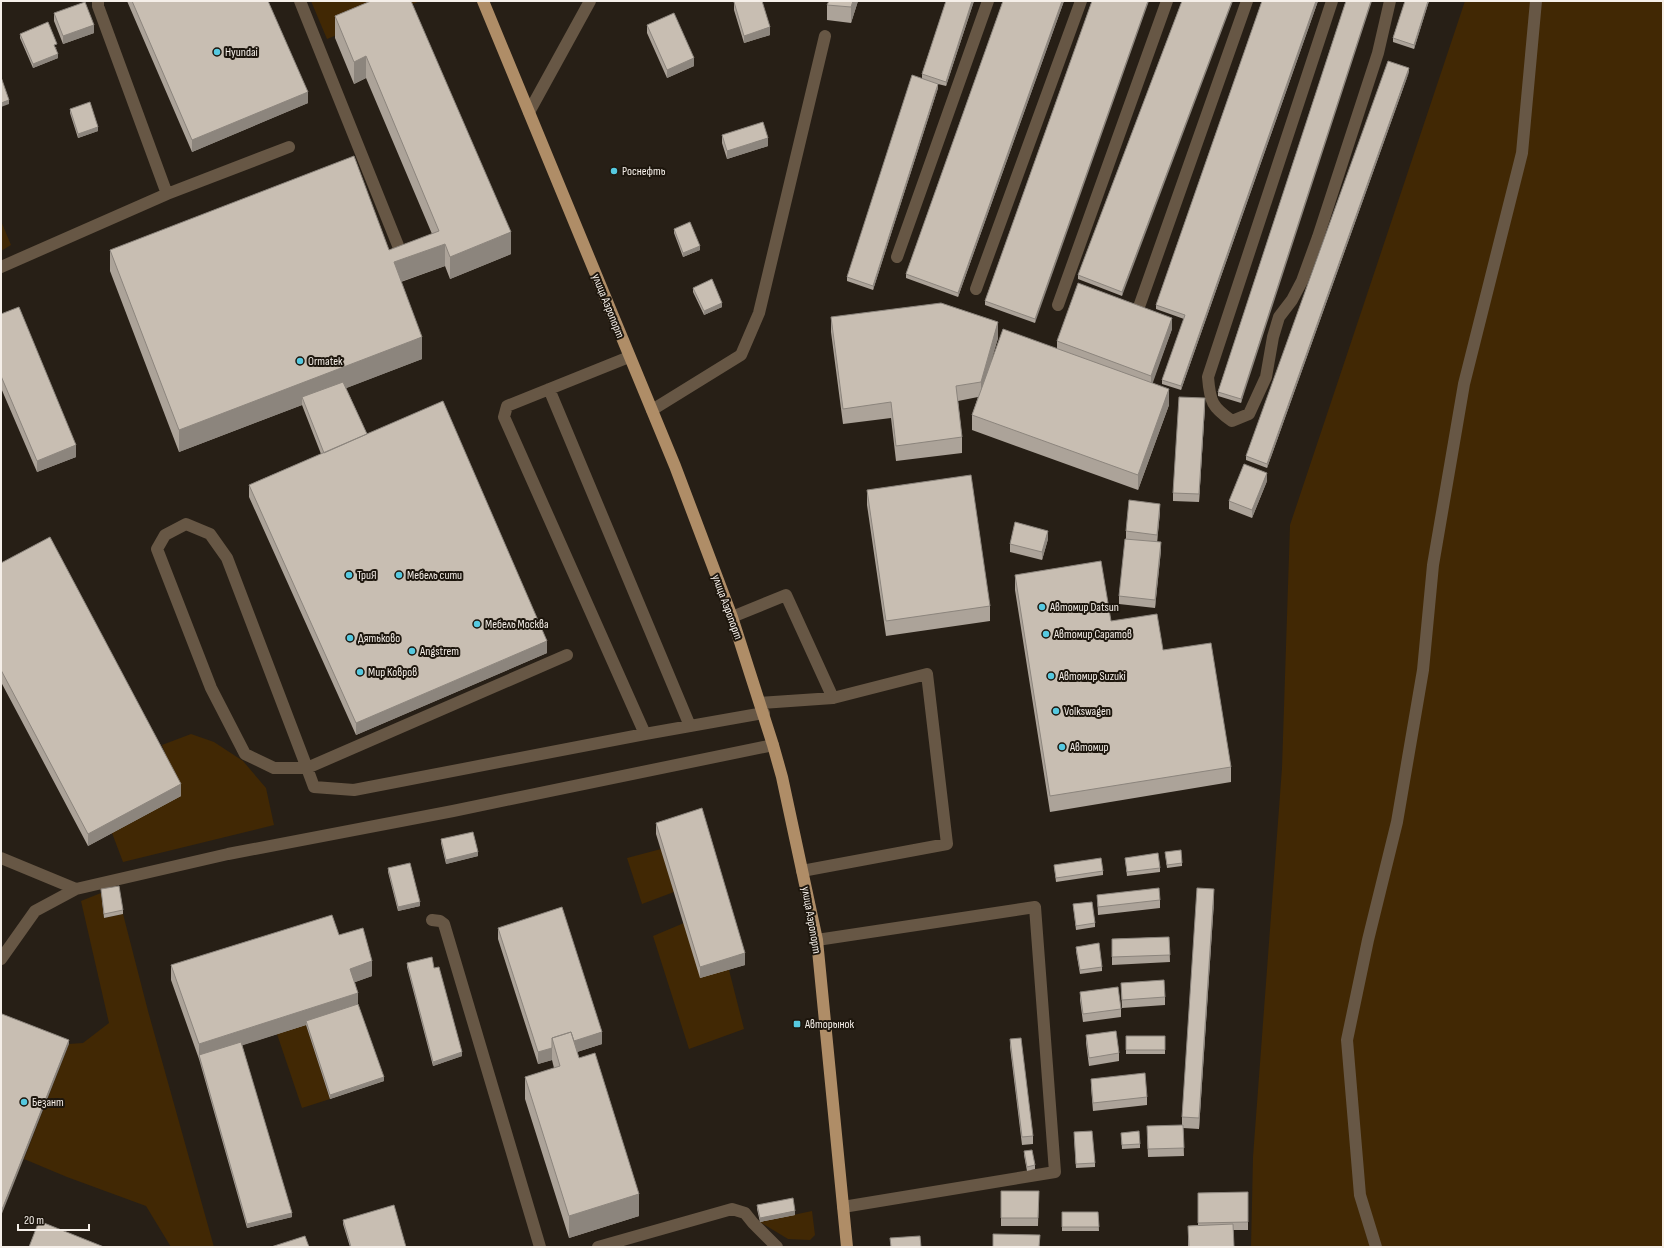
<svg xmlns="http://www.w3.org/2000/svg" width="1664" height="1248" font-family="'Sofia Sans Condensed',sans-serif">
	<style>
		.green { fill: #412804 }
		.lines { fill: none; stroke-linecap: round; stroke-linejoin: round }
		.minor { stroke: #675745; stroke-width: 12 }
		.major { stroke: #af8d67; stroke-width: 12 }
		.wall { fill: #aca399 }
		.shaded-wall { fill: #8c857d }
		.building { fill: #c8beb2; stroke: #8c857d }
		.poi-dot { fill: #56c9e0; stroke: #1d160d; stroke-width: 1.5 }
		.labels { text-anchor: middle; dominant-baseline: central; stroke-width: 4; stroke-linejoin: round; paint-order: stroke }
		.poi-label { font-size: 12px; fill: #f5efe9; stroke: #1d160d; text-anchor: start }
		.street-label { font-size: 12px; fill: #f5efe9; stroke: #1d160d }
	</style>
	<rect width="100%" height="100%" fill="#271f16"/>
	<path class="green" d="M 311,1 L 420,1 L 327,39 Z
		M 1465,1 L 1663,1 L 1663,1247 L 1251,1247 L 1253,1157 L 1282,768 L 1290,525 Z
		M 1,221 L 11,245 L 1,251 Z
		M 191,734 L 214,742 L 243,761 L 266,788 L 274,825 L 123,862 L 112,833 L 181,796 L 162,745 Z
		M 661,849 L 674,892 L 642,904 L 627,858 Z
		M 101,893 L 104,918 L 123,914 L 148,1011 L 214,1247 L 171,1247 L 146,1206 L 67,1177 L 24,1159 L 69,1044 L 83,1043 L 109,1023 L 81,901 Z
		M 684,923 L 729,970 L 744,1029 L 689,1049 L 653,936 Z
		M 306,1025 L 330,1099 L 302,1108 L 277,1034 Z
		M 812,1211 L 815,1235 L 810,1240 L 788,1239 L 760,1222 Z"/>
	<g class="lines">
		<path class="minor" d="M 300,1 L 401,253
			M 1332,1 L 1208,377 C 1210,402 1212,407 1232,421 L 1249,414 L 1266,377 L 1273,337 L 1279,317 L 1292,300 L 1302,281 L 1318,237 L 1378,53 L 1390,1
			M 529,112 L 590,1
			M 167,194 L 289,147
			M 897,257 L 988,1
			M 1,267 L 167,194 L 98,6 L 98,1
			M 976,289 L 1081,1
			M 1140,304 L 1247,1
			M 1058,305 L 1167,1
			M 629,357 L 507,406 L 504,417 L 645,734
			M 549,389 L 690,726
			M 652,410 L 741,355 L 759,313 L 825,36
			M 732,617 L 786,595 L 833,698
			M 567,655 L 307,768 L 274,768 L 245,754 L 211,688 L 157,549 L 165,535 L 186,524 L 210,534 L 227,558 L 307,768 L 314,787 L 354,790 L 645,734 L 764,713
			M 760,703 L 833,698 L 927,674 L 947,844 L 802,871
			M 1,858 L 76,889
			M 432,920 L 440,921 L 444,924 L 540,1247
			M 817,940 L 1035,907 L 1055,1172 L 843,1207
			M 1,959 L 35,911 L 76,889 L 228,854 L 453,811 L 773,745
			M 598,1247 L 732,1209 L 745,1213 L 753,1223 L 777,1247
			M 1376,1247 L 1360,1195 L 1347,1040 L 1368,940 L 1397,822 L 1423,670 L 1433,565 L 1464,384 L 1522,153 L 1536,1"/>
		<path class="major" d="M 483,1 L 675,466 L 732,617 L 773,745 L 782,777 L 817,940 L 847,1247"/>
	</g>
	<path class="wall" d="M 127,1 L 268,1 L 308,103 L 192,152 Z
		M 371,1 L 511,254 L 450,279 L 445,266 L 401,282 L 422,359 L 346,388 L 367,434 L 547,653 L 356,735 L 249,497 L 249,485 L 321,454 L 302,405 L 179,452 L 110,271 L 110,250 L 389,250 L 432,234 L 366,78 L 354,84 L 335,38 L 335,16 Z
		M 858,1 L 851,23 L 827,20 L 827,5 Z
		M 946,1 L 974,1 L 946,86 L 938,84 L 938,88 L 873,290 L 847,281 L 847,277 L 922,78 L 922,74 Z
		M 1003,1 L 1064,1 L 958,297 L 906,278 L 906,274 Z
		M 1092,1 L 1035,323 L 985,305 L 985,301 Z
		M 1182,1 L 1122,296 L 1078,279 L 1078,275 Z
		M 1262,1 L 1318,1 L 1181,390 L 1162,384 L 1162,380 L 1184,319 L 1156,309 L 1156,305 Z
		M 1346,1 L 1241,403 L 1218,396 L 1218,392 Z
		M 1405,1 L 1429,1 L 1414,49 L 1393,42 L 1393,38 Z
		M 734,2 L 770,35 L 744,43 L 734,10 Z
		M 54,13 L 94,33 L 63,44 L 54,21 Z
		M 647,25 L 694,66 L 667,78 L 647,33 Z
		M 20,34 L 57,48 L 56,48 L 58,58 L 33,68 L 20,38 Z
		M 1409,72 L 1267,468 L 1246,460 L 1246,456 Z
		M 70,109 L 98,131 L 78,138 L 70,113 Z
		M 722,135 L 768,146 L 727,159 L 722,143 Z
		M 674,229 L 700,250 L 683,257 L 674,233 Z
		M 693,288 L 722,307 L 704,315 L 693,292 Z
		M 1,314 L 76,457 L 37,472 L 1,388 Z
		M 831,317 L 998,338 L 991,361 L 1057,349 L 1057,341 L 1172,329 L 1152,383 L 1169,405 L 1138,490 L 972,430 L 972,415 L 978,397 L 958,401 L 962,437 L 962,453 L 896,461 L 891,418 L 843,424 L 831,332 Z
		M 1205,406 L 1199,502 L 1173,501 L 1173,493 Z
		M 1267,481 L 1252,518 L 1229,509 L 1229,501 Z
		M 867,490 L 990,606 L 990,621 L 886,636 L 867,505 Z
		M 1160,512 L 1157,542 L 1161,550 L 1155,608 L 1119,604 L 1119,596 L 1126,539 L 1126,531 Z
		M 1048,539 L 1042,560 L 1010,552 L 1010,544 Z
		M 1,563 L 181,796 L 88,846 L 1,682 Z
		M 1015,575 L 1111,621 L 1163,650 L 1231,767 L 1231,782 L 1050,812 L 1015,590 Z
		M 656,823 L 745,965 L 700,978 L 656,834 Z
		M 441,839 L 478,856 L 446,864 L 441,843 Z
		M 1165,852 L 1182,863 L 1182,866 L 1167,868 Z
		M 1125,858 L 1160,868 L 1160,872 L 1127,876 Z
		M 1054,865 L 1103,871 L 1103,875 L 1056,882 Z
		M 388,868 L 420,906 L 398,911 L 388,872 Z
		M 101,889 L 123,910 L 123,914 L 104,918 Z
		M 1097,895 L 1160,900 L 1160,908 L 1098,915 Z
		M 1214,901 L 1199,1129 L 1183,1128 L 1184,1156 L 1148,1157 L 1147,1134 L 1182,1125 L 1182,1117 Z
		M 1073,904 L 1095,923 L 1095,927 L 1076,930 Z
		M 498,928 L 602,1044 L 577,1052 L 639,1216 L 569,1238 L 525,1099 L 525,1077 L 554,1068 L 552,1060 L 538,1064 L 498,939 Z
		M 339,935 L 372,976 L 355,982 L 358,1004 L 384,1081 L 330,1099 L 306,1025 L 242,1045 L 292,1217 L 247,1228 L 199,1059 L 171,980 L 171,965 Z
		M 1169,937 L 1170,962 L 1112,965 L 1112,939 Z
		M 1076,947 L 1102,967 L 1102,971 L 1080,974 L 1076,951 Z
		M 407,963 L 434,968 L 462,1056 L 433,1066 L 407,967 Z
		M 1121,983 L 1165,997 L 1165,1005 L 1122,1008 Z
		M 1080,992 L 1121,1009 L 1121,1017 L 1083,1022 L 1080,1000 Z
		M 1086,1035 L 1119,1053 L 1119,1061 L 1089,1066 L 1086,1043 Z
		M 1126,1036 L 1165,1036 L 1165,1054 L 1126,1054 Z
		M 1010,1039 L 1033,1136 L 1033,1144 L 1022,1145 L 1010,1047 Z
		M 1091,1079 L 1147,1097 L 1147,1105 L 1093,1111 L 1091,1087 Z
		M 1121,1133 L 1140,1144 L 1140,1148 L 1122,1149 Z
		M 1074,1136 L 1095,1163 L 1095,1167 L 1076,1168 Z
		M 1024,1151 L 1035,1165 L 1035,1169 L 1027,1171 L 1024,1155 Z
		M 1001,1191 L 1039,1191 L 1038,1226 L 1001,1226 Z
		M 1248,1192 L 1248,1230 L 1233,1230 L 1234,1247 L 1188,1247 L 1188,1226 L 1198,1225 L 1198,1193 Z
		M 757,1205 L 795,1215 L 760,1222 L 757,1209 Z
		M 1062,1212 L 1098,1212 L 1099,1231 L 1062,1231 Z
		M 343,1220 L 406,1247 L 350,1247 L 343,1224 Z"/>
	<path class="shaded-wall" d="M 853,1 L 858,1 L 851,23 L 851,7 Z
		M 972,1 L 974,1 L 946,86 L 946,82 Z
		M 1062,1 L 1064,1 L 958,297 L 958,293 Z
		M 1148,1 L 1149,1 L 1035,323 L 1035,319 Z
		M 1232,1 L 1233,1 L 1122,296 L 1122,292 Z
		M 1316,1 L 1318,1 L 1181,390 L 1181,386 Z
		M 1371,1 L 1372,1 L 1241,403 L 1241,399 Z
		M 1428,1 L 1429,1 L 1414,49 L 1414,45 Z
		M 94,25 L 94,33 L 63,44 L 63,36 Z
		M 770,27 L 770,35 L 744,43 L 744,36 Z
		M 58,54 L 58,58 L 33,68 L 33,64 Z
		M 366,56 L 366,78 L 354,84 L 354,62 Z
		M 694,58 L 694,66 L 667,78 L 667,70 Z
		M 1409,68 L 1409,72 L 1267,468 L 1267,464 Z
		M 938,84 L 938,88 L 873,290 L 873,286 Z
		M 308,92 L 308,103 L 192,152 L 192,140 Z
		M 9,100 L 9,104 L 1,107 L 1,103 Z
		M 98,127 L 98,131 L 78,138 L 78,134 Z
		M 768,138 L 768,146 L 727,159 L 727,151 Z
		M 511,232 L 511,254 L 450,279 L 450,257 Z
		M 445,244 L 445,266 L 394,284 L 394,262 Z
		M 700,246 L 700,250 L 683,257 L 683,253 Z
		M 722,303 L 722,307 L 704,315 L 704,311 Z
		M 1172,318 L 1172,329 L 1151,388 L 1151,376 Z
		M 998,322 L 998,338 L 981,397 L 981,382 Z
		M 422,337 L 422,359 L 305,404 L 302,397 L 302,405 L 179,452 L 179,430 Z
		M 1169,389 L 1169,405 L 1138,490 L 1138,475 Z
		M 1205,398 L 1205,406 L 1199,502 L 1199,494 Z
		M 76,445 L 76,457 L 37,472 L 37,461 Z
		M 1267,473 L 1267,481 L 1252,518 L 1252,510 Z
		M 1160,504 L 1160,512 L 1157,543 L 1157,535 Z
		M 1048,531 L 1048,539 L 1042,560 L 1042,552 Z
		M 1161,542 L 1161,550 L 1155,608 L 1155,600 Z
		M 547,641 L 547,653 L 356,735 L 356,723 Z
		M 181,784 L 181,796 L 88,846 L 88,834 Z
		M 478,852 L 478,856 L 446,864 L 446,860 Z
		M 1214,889 L 1214,901 L 1199,1129 L 1199,1118 Z
		M 420,902 L 420,906 L 398,911 L 398,907 Z
		M 745,953 L 745,965 L 700,978 L 700,967 Z
		M 372,961 L 372,976 L 350,984 L 350,969 Z
		M 358,993 L 358,1008 L 306,1021 L 306,1025 L 200,1059 L 199,1055 L 199,1044 Z
		M 602,1032 L 602,1044 L 558,1058 L 554,1047 Z
		M 69,1040 L 69,1044 L 1,1216 L 1,1212 Z
		M 552,1048 L 552,1060 L 538,1064 L 538,1052 Z
		M 462,1052 L 462,1056 L 433,1066 L 433,1062 Z
		M 384,1077 L 384,1081 L 330,1099 L 330,1095 Z
		M 639,1194 L 639,1216 L 569,1238 L 569,1216 Z
		M 795,1211 L 795,1215 L 760,1222 L 760,1218 Z
		M 292,1213 L 292,1217 L 247,1228 L 247,1224 Z"/>
	<path class="building" d="M 132,1 L 268,1 L 308,92 L 192,140 Z
		M 371,1 L 411,1 L 511,232 L 450,257 L 445,244 L 394,262 L 422,337 L 179,430 L 110,250 L 354,156 L 389,250 L 439,231 L 366,56 L 354,62 L 335,16 Z
		M 736,1 L 762,1 L 770,27 L 744,36 L 734,2 Z
		M 829,1 L 853,1 L 851,7 L 827,5 Z
		M 946,1 L 972,1 L 946,82 L 922,74 Z
		M 1003,1 L 1062,1 L 958,293 L 906,274 Z
		M 1092,1 L 1148,1 L 1035,319 L 985,301 Z
		M 1182,1 L 1232,1 L 1122,292 L 1078,275 Z
		M 1262,1 L 1316,1 L 1181,386 L 1162,380 L 1185,315 L 1156,305 Z
		M 1346,1 L 1371,1 L 1241,399 L 1218,392 Z
		M 1405,1 L 1428,1 L 1414,45 L 1393,38 Z
		M 85,2 L 94,25 L 63,36 L 54,13 Z
		M 674,13 L 694,58 L 667,70 L 647,25 Z
		M 48,22 L 57,44 L 54,45 L 58,54 L 33,64 L 20,34 Z
		M 1388,61 L 1409,68 L 1267,464 L 1246,456 Z
		M 912,75 L 938,84 L 873,286 L 847,277 Z
		M 1,77 L 9,100 L 1,103 Z
		M 90,102 L 98,127 L 78,134 L 70,109 Z
		M 763,122 L 768,138 L 727,151 L 722,135 Z
		M 690,222 L 700,246 L 683,253 L 674,229 Z
		M 712,279 L 722,303 L 704,311 L 693,288 Z
		M 1078,283 L 1172,318 L 1151,376 L 1057,341 Z
		M 941,303 L 998,322 L 981,382 L 956,386 L 962,437 L 896,446 L 891,402 L 843,409 L 831,317 Z
		M 19,307 L 76,445 L 37,461 L 1,376 L 1,314 Z
		M 1003,329 L 1169,389 L 1138,475 L 972,415 Z
		M 343,382 L 367,434 L 324,453 L 302,397 Z
		M 1179,397 L 1205,398 L 1199,494 L 1173,493 Z
		M 443,401 L 547,641 L 356,723 L 249,485 Z
		M 1244,464 L 1267,473 L 1252,510 L 1229,501 Z
		M 971,475 L 990,606 L 886,621 L 867,490 Z
		M 1129,500 L 1160,504 L 1157,535 L 1126,531 Z
		M 1015,522 L 1048,531 L 1042,552 L 1010,544 Z
		M 50,537 L 181,784 L 88,834 L 1,670 L 1,563 Z
		M 1125,539 L 1161,542 L 1155,600 L 1119,596 Z
		M 1101,561 L 1111,621 L 1157,614 L 1163,650 L 1211,643 L 1231,767 L 1050,796 L 1015,575 Z
		M 702,808 L 745,953 L 700,967 L 656,823 Z
		M 473,832 L 478,852 L 446,860 L 441,839 Z
		M 1181,850 L 1182,863 L 1167,865 L 1165,852 Z
		M 1158,853 L 1160,868 L 1127,872 L 1125,858 Z
		M 1101,858 L 1103,871 L 1056,878 L 1054,865 Z
		M 410,863 L 420,902 L 398,907 L 388,868 Z
		M 119,886 L 123,910 L 104,914 L 101,889 Z
		M 1159,888 L 1160,900 L 1098,907 L 1097,895 Z
		M 1197,888 L 1214,889 L 1199,1118 L 1182,1117 Z
		M 1092,902 L 1095,923 L 1076,926 L 1073,904 Z
		M 562,907 L 602,1032 L 574,1041 L 571,1032 L 552,1038 L 552,1048 L 538,1052 L 498,928 Z
		M 332,915 L 339,935 L 363,928 L 372,961 L 350,969 L 358,993 L 199,1044 L 171,965 Z
		M 1169,937 L 1170,955 L 1112,957 L 1112,939 Z
		M 1099,943 L 1102,967 L 1080,970 L 1076,947 Z
		M 432,957 L 434,968 L 439,967 L 462,1052 L 433,1062 L 407,963 Z
		M 1164,980 L 1165,997 L 1122,1000 L 1121,983 Z
		M 1118,987 L 1121,1009 L 1083,1014 L 1080,992 Z
		M 358,1004 L 384,1077 L 330,1095 L 306,1021 Z
		M 2,1014 L 69,1040 L 1,1212 L 1,1016 Z
		M 1116,1031 L 1119,1053 L 1089,1058 L 1086,1035 Z
		M 571,1032 L 579,1058 L 595,1053 L 639,1194 L 569,1216 L 525,1077 L 560,1066 L 552,1038 Z
		M 1126,1036 L 1165,1036 L 1165,1050 L 1126,1050 Z
		M 1021,1038 L 1033,1136 L 1022,1137 L 1010,1039 Z
		M 241,1042 L 292,1213 L 247,1224 L 199,1055 Z
		M 1145,1073 L 1147,1097 L 1093,1103 L 1091,1079 Z
		M 1183,1125 L 1184,1148 L 1148,1149 L 1147,1126 Z
		M 1092,1131 L 1095,1163 L 1076,1164 L 1074,1132 Z
		M 1139,1131 L 1140,1144 L 1122,1145 L 1121,1133 Z
		M 1032,1150 L 1035,1165 L 1027,1167 L 1024,1151 Z
		M 1001,1191 L 1039,1191 L 1038,1218 L 1001,1218 Z
		M 1248,1192 L 1248,1222 L 1198,1223 L 1198,1193 Z
		M 793,1198 L 795,1211 L 760,1218 L 757,1205 Z
		M 394,1205 L 406,1247 L 351,1247 L 343,1220 Z
		M 1062,1212 L 1098,1212 L 1099,1227 L 1062,1227 Z
		M 39,1221 L 104,1247 L 29,1247 Z
		M 1233,1224 L 1234,1247 L 1189,1247 L 1188,1226 Z
		M 993,1234 L 1040,1235 L 1039,1247 L 993,1247 Z
		M 305,1236 L 309,1247 L 271,1247 Z
		M 920,1236 L 921,1247 L 891,1247 L 890,1238 Z"/>
	<g class="poi-dot">
		<circle cx="217" cy="52" r="4"/>
		<circle cx="614" cy="171" r="4"/>
		<circle cx="300" cy="361" r="4"/>
		<circle cx="349" cy="575" r="4"/>
		<circle cx="399" cy="575" r="4"/>
		<circle cx="1042" cy="607" r="4"/>
		<circle cx="477" cy="624" r="4"/>
		<circle cx="1046" cy="634" r="4"/>
		<circle cx="350" cy="638" r="4"/>
		<circle cx="412" cy="651" r="4"/>
		<circle cx="360" cy="672" r="4"/>
		<circle cx="1051" cy="676" r="4"/>
		<circle cx="1056" cy="711" r="4"/>
		<circle cx="1062" cy="747" r="4"/>
		<rect x="793" y="1020" width="8" height="8" rx="2"/>
		<circle cx="24" cy="1102" r="4"/>
	</g>
	<g class="labels">
		<g class="poi-label">
			<text x="225" y="52">Hyundai</text>
			<text x="622" y="171">Роснефть</text>
			<text x="308" y="361">Ormatek</text>
			<text x="357" y="575">ТриЯ</text>
			<text x="407" y="575">Мебель сити</text>
			<text x="1050" y="607">Автомир Datsun</text>
			<text x="485" y="624">Мебель Москва</text>
			<text x="1054" y="634">Автомир Саратов</text>
			<text x="358" y="638">Дятьково</text>
			<text x="420" y="651">Angstrem</text>
			<text x="368" y="672">Мир Ковров</text>
			<text x="1059" y="676">Автомир Suzuki</text>
			<text x="1064" y="711">Volkswagen</text>
			<text x="1070" y="747">Автомир</text>
			<text x="805" y="1024">Авторынок</text>
			<text x="32" y="1102">Безант</text>
		</g>
		<g class="street-label">
			<text transform="translate(608 306) rotate(68)">улица Аэропорт</text>
			<text transform="translate(727 607) rotate(70)">улица Аэропорт</text>
			<text transform="translate(811 920) rotate(80)">улица Аэропорт</text>
		</g>
	</g>
	<rect width="1664" height="1248" fill="none" stroke="#f5efe9" stroke-width="4"/>
	<path d="M18 1224v6h71v-6" fill="none" stroke="#f5efe9" stroke-width="2"/>
	<text x="24" y="1224" font-size="12" fill="#f5efe9" stroke="#1d160d" stroke-width="3" paint-order="stroke">20 m</text>
</svg>
